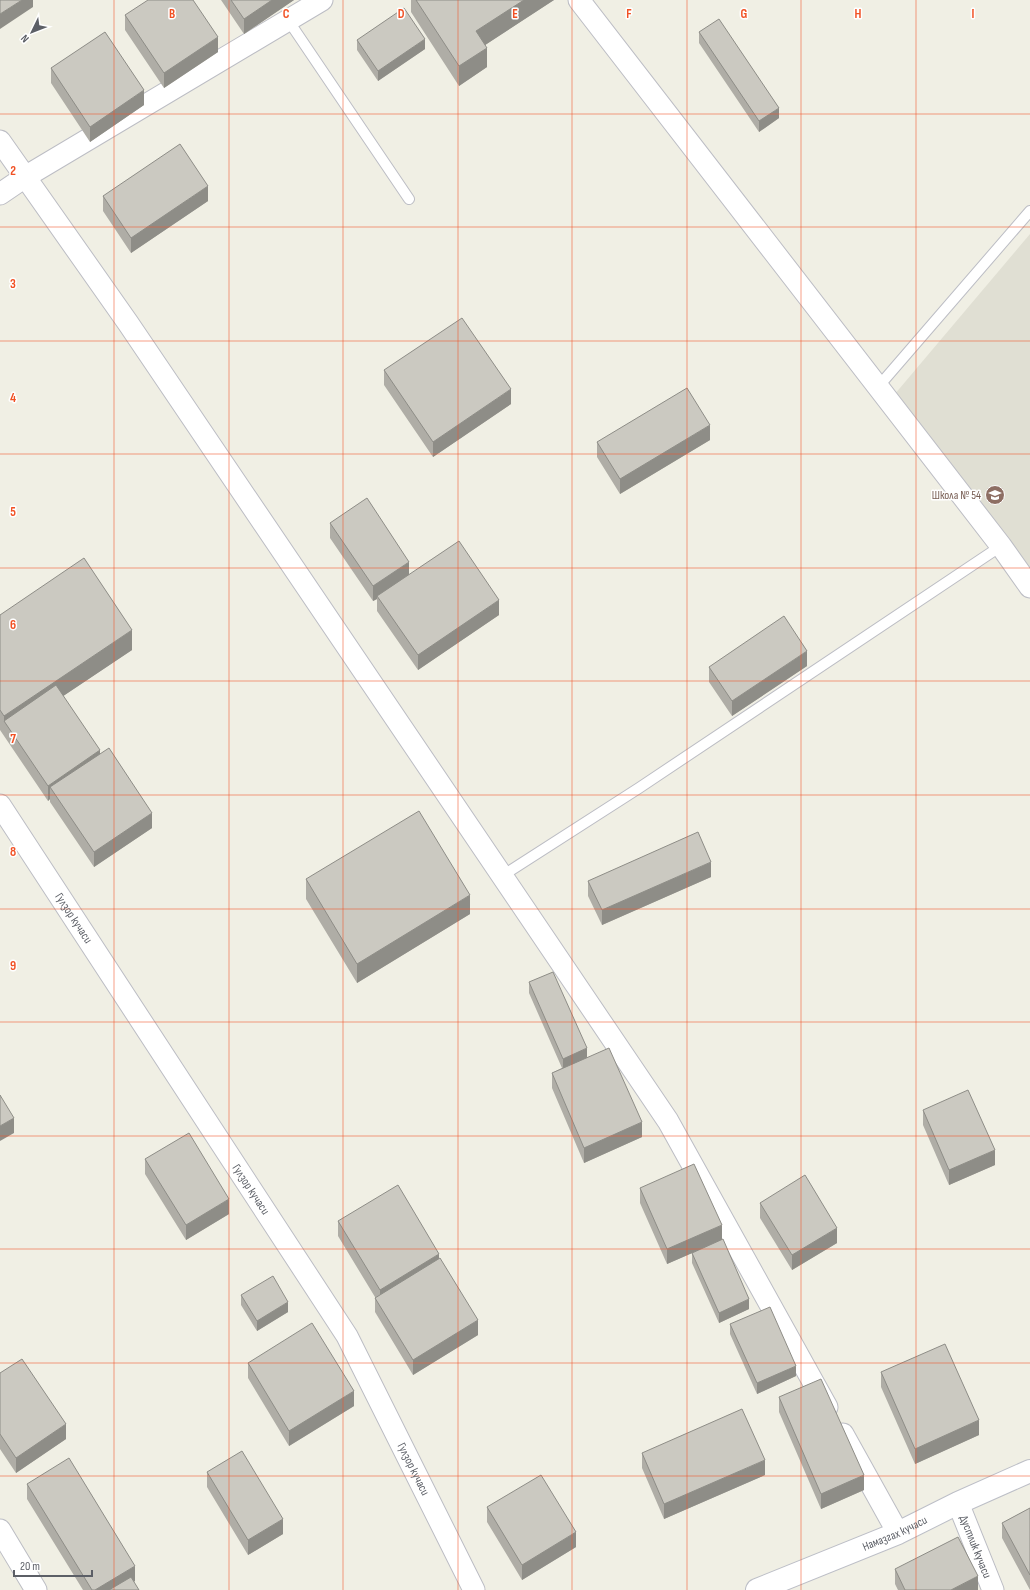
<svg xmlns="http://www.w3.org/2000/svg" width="1030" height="1590" font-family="'Sofia Sans Condensed',sans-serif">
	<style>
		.education { fill: #e0dfd3 }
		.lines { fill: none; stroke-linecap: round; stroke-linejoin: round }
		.lane-casing { stroke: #bcbdc4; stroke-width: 12 }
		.street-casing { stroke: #bcbdc4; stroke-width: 23 }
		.secondary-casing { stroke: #bdbfc7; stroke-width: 24 }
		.lane { stroke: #fff; stroke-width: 10 }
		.street { stroke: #fff; stroke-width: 21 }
		.secondary { stroke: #fff; stroke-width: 22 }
		.wall { fill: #afada6 }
		.shaded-wall { fill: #8e8d87 }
		.building { fill: #cbc9c1; stroke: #8e8d87 }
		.grid { fill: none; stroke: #f15124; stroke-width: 1; stroke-opacity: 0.55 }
		.labels { text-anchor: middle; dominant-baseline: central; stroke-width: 3; stroke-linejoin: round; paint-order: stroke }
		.education-label { font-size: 12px; fill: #785e54; stroke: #fff; text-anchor: end }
		.street-label { font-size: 12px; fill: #5c5f66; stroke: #fff }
		.grid-label { font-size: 13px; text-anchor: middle; font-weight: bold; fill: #f15124; stroke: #fff; stroke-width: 3; stroke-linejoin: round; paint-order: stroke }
	</style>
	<rect width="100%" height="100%" fill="#f0efe4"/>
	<path class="education" d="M 1030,234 L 1030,589 L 889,401 Z"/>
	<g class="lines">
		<defs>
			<path id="lane" d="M 288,20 L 409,199
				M 878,387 L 1030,211
				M 502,876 L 639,788 L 1001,546"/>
			<g id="street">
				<path d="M 579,0 L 1001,546 L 1030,587"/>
				<path d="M 0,141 L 128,323 L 668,1121 L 827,1407"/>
				<path d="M 0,194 L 25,177 L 322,0"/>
				<path id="s1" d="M 0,805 L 347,1336 L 474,1590"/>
				<path d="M 843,1434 L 898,1533"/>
				<path id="s2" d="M 958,1503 L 993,1590"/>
				<path d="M 0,1530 L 36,1590"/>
			</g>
			<g id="secondary">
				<path id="s3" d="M 757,1590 L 898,1533 L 958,1503 L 1030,1471"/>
			</g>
		</defs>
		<use href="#lane" class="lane-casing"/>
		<use href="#street" class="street-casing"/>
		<use href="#secondary" class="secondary-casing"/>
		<use href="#lane" class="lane"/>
		<use href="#street" class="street"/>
		<use href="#secondary" class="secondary"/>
	</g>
	<path class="wall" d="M 221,0 L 294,0 L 244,34 Z
		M 411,0 L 554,0 L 485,45 L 487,67 L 459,86 L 411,12 Z
		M 125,15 L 218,52 L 164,88 L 125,30 Z
		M 699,32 L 779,118 L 759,132 L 699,43 Z
		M 357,40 L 425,49 L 378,81 L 357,50 Z
		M 51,68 L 144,105 L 90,142 L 51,83 Z
		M 103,196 L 208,201 L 131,253 L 103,211 Z
		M 384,370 L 511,404 L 433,457 L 384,385 Z
		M 710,440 L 620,494 L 597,457 L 597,442 Z
		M 330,523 L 409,574 L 499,615 L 418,670 L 377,611 L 377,599 L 373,601 L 330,538 Z
		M 0,615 L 132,650 L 63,696 L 100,754 L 152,828 L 94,867 L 50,802 L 50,799 L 48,801 L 0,730 Z
		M 807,666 L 732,716 L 709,682 L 709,667 Z
		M 711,877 L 602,925 L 588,896 L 588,881 Z
		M 306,879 L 470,914 L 357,983 L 306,899 Z
		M 529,982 L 587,1058 L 642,1137 L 584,1163 L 552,1088 L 552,1073 L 562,1068 L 529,993 Z
		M 923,1110 L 995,1165 L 949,1185 L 923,1125 Z
		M 145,1159 L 229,1214 L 186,1240 L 145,1174 Z
		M 640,1188 L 722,1240 L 667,1264 L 640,1203 Z
		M 760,1203 L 837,1243 L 792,1270 L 760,1218 Z
		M 338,1221 L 439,1259 L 478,1335 L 413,1375 L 375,1312 L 375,1297 L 338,1236 Z
		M 692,1253 L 749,1309 L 719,1323 L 692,1263 Z
		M 241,1295 L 288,1312 L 257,1331 L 241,1305 Z
		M 730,1324 L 796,1376 L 757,1394 L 730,1334 Z
		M 248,1363 L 354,1406 L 289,1446 L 248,1378 Z
		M 881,1372 L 979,1435 L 915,1464 L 881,1387 Z
		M 0,1373 L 66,1439 L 16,1473 L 0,1449 Z
		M 779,1397 L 864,1490 L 821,1509 L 779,1412 Z
		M 642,1453 L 765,1475 L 664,1519 L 642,1468 Z
		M 207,1472 L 283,1534 L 248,1555 L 207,1487 Z
		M 27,1484 L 135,1581 L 133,1582 L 139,1590 L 83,1590 L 27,1499 Z
		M 487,1507 L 576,1547 L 522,1580 L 487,1522 Z
		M 1030,1508 L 1030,1590 L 1002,1538 L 1002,1523 Z
		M 895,1569 L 978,1590 L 898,1590 L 895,1584 Z"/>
	<path class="shaded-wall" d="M 22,0 L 33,0 L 33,7 L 0,29 L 0,14 Z
		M 272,0 L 294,0 L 244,34 L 244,19 Z
		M 524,0 L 554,0 L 476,51 L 476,31 Z
		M 218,37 L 218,52 L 164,88 L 164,73 Z
		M 425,39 L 425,49 L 378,81 L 378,71 Z
		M 487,48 L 487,67 L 459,86 L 459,66 Z
		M 144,90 L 144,105 L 90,142 L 90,127 Z
		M 779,108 L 779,118 L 759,132 L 759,121 Z
		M 208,186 L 208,201 L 131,253 L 131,238 Z
		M 511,389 L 511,404 L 433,457 L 433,442 Z
		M 710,425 L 710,440 L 620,494 L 620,479 Z
		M 409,562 L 409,577 L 377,596 L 377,599 L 373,601 L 373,586 Z
		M 499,600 L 499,615 L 418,670 L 418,655 Z
		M 132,630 L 132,650 L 11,731 L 4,721 L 4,716 Z
		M 807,651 L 807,666 L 732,716 L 732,701 Z
		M 100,750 L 100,765 L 50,787 L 50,799 L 48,801 L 48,786 Z
		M 152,813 L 152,828 L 94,867 L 94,852 Z
		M 711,862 L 711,877 L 602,925 L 602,910 Z
		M 470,895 L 470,914 L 357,983 L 357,964 Z
		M 587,1048 L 587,1059 L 563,1069 L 563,1059 Z
		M 14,1118 L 14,1133 L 0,1141 L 0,1126 Z
		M 642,1122 L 642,1137 L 584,1163 L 584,1148 Z
		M 995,1150 L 995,1165 L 949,1185 L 949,1170 Z
		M 229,1199 L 229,1214 L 186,1240 L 186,1225 Z
		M 722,1225 L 722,1240 L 667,1264 L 667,1249 Z
		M 837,1228 L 837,1243 L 792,1270 L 792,1255 Z
		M 439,1254 L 439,1269 L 380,1305 L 380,1290 Z
		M 749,1299 L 749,1309 L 719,1323 L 719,1313 Z
		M 288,1302 L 288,1312 L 257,1331 L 257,1321 Z
		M 478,1320 L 478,1335 L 413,1375 L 413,1360 Z
		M 796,1366 L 796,1376 L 757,1394 L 757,1383 Z
		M 354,1391 L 354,1406 L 289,1446 L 289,1431 Z
		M 979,1420 L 979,1435 L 915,1464 L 915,1449 Z
		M 66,1424 L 66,1439 L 16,1473 L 16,1458 Z
		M 765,1460 L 765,1475 L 664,1519 L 664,1504 Z
		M 864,1475 L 864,1490 L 821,1509 L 821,1494 Z
		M 283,1519 L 283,1534 L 248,1555 L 248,1540 Z
		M 576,1532 L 576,1547 L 522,1580 L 522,1565 Z
		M 135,1566 L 135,1581 L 120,1590 L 95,1590 Z
		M 978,1576 L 978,1590 L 951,1590 Z"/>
	<path class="building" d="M 0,0 L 22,0 L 0,14 Z
		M 148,0 L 193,0 L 218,37 L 164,73 L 125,15 Z
		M 231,0 L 272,0 L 244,19 Z
		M 416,0 L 524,0 L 476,31 L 487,48 L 459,66 Z
		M 404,8 L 425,39 L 378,71 L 357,40 Z
		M 719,19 L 779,108 L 759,121 L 699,32 Z
		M 105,32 L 144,90 L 90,127 L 51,68 Z
		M 180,144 L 208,186 L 131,238 L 103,196 Z
		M 462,318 L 511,389 L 433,442 L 384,370 Z
		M 687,388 L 710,425 L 620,479 L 597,442 Z
		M 367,498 L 409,562 L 373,586 L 330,523 Z
		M 459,541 L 499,600 L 418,655 L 377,596 Z
		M 84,558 L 132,630 L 4,716 L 0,710 L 0,615 Z
		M 784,616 L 807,651 L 732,701 L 709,667 Z
		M 56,685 L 100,750 L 48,786 L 4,721 Z
		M 109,748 L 152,813 L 94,852 L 50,787 Z
		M 419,811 L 470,895 L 357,964 L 306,879 Z
		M 698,832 L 711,862 L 602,910 L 588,881 Z
		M 553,972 L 587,1048 L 563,1059 L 529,982 Z
		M 609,1048 L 642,1122 L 584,1148 L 552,1073 Z
		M 968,1090 L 995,1150 L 949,1170 L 923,1110 Z
		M 0,1095 L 14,1118 L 0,1126 Z
		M 189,1133 L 229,1199 L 186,1225 L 145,1159 Z
		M 694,1164 L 722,1225 L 667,1249 L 640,1188 Z
		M 805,1175 L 837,1228 L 792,1255 L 760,1203 Z
		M 398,1185 L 439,1254 L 380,1290 L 338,1221 Z
		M 723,1239 L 749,1299 L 719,1313 L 692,1253 Z
		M 440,1258 L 478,1320 L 413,1360 L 375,1298 Z
		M 273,1276 L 288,1302 L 257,1321 L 241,1295 Z
		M 770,1307 L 796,1366 L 757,1383 L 730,1324 Z
		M 312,1323 L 354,1391 L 289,1431 L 248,1363 Z
		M 945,1344 L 979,1420 L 915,1449 L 881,1372 Z
		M 22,1359 L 66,1424 L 16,1458 L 0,1434 L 0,1373 Z
		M 821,1379 L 864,1475 L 821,1494 L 779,1397 Z
		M 742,1409 L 765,1460 L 664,1504 L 642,1453 Z
		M 242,1451 L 283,1519 L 248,1540 L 207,1472 Z
		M 69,1458 L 135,1566 L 95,1590 L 92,1590 L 27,1484 Z
		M 541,1475 L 576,1532 L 522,1565 L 487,1507 Z
		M 1030,1508 L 1030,1575 L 1002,1523 Z
		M 958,1537 L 978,1576 L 951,1590 L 905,1590 L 895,1569 Z
		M 131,1577 L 139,1590 L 109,1590 Z"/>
	<path class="grid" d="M 114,0 L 114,1590M 229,0 L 229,1590M 343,0 L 343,1590M 458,0 L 458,1590M 572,0 L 572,1590M 687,0 L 687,1590M 801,0 L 801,1590M 916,0 L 916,1590M 0,114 L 1030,114M 0,227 L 1030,227M 0,341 L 1030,341M 0,454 L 1030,454M 0,568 L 1030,568M 0,681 L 1030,681M 0,795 L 1030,795M 0,909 L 1030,909M 0,1022 L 1030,1022M 0,1136 L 1030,1136M 0,1249 L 1030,1249M 0,1363 L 1030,1363M 0,1476 L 1030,1476"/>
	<defs>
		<symbol id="school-disc" viewBox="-11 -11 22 22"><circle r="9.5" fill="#8d6e63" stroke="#fff"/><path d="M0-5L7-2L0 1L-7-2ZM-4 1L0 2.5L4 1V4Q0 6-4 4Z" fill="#fff"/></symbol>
	</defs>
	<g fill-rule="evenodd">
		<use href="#school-disc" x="984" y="484" width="22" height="22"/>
	</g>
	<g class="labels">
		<g class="education-label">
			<text x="981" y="495">Школа № 54</text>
		</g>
		<g class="street-label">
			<text stroke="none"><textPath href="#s1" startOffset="135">Гулзор кучаси</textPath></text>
			<text stroke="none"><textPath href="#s1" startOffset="459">Гулзор кучаси</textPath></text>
			<text stroke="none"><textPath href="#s1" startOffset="783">Гулзор кучаси</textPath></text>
			<text stroke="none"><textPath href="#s3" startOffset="149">Намазгах кучаси</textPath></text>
			<text stroke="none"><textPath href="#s2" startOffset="47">Дустлик кучаси</textPath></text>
		</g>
	</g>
	<g class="grid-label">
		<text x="172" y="18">B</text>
		<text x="286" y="18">C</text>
		<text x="401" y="18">D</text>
		<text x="515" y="18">E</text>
		<text x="629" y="18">F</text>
		<text x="744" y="18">G</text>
		<text x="858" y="18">H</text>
		<text x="973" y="18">I</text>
		<text x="13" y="175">2</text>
		<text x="13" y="288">3</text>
		<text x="13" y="402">4</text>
		<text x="13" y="516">5</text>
		<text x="13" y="629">6</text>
		<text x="13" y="743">7</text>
		<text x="13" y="856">8</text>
		<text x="13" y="970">9</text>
	</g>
	<g transform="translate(32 32) rotate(227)" stroke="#ffffff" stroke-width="3" paint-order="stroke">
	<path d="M0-3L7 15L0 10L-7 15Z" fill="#5c5f66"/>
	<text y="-6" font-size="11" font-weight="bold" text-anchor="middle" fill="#5c5f66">N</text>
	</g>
	<path d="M14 1570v6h78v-6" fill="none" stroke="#5c5f66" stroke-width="2"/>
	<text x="20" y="1570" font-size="12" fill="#5c5f66" stroke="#ffffff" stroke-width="3" paint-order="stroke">20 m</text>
</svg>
